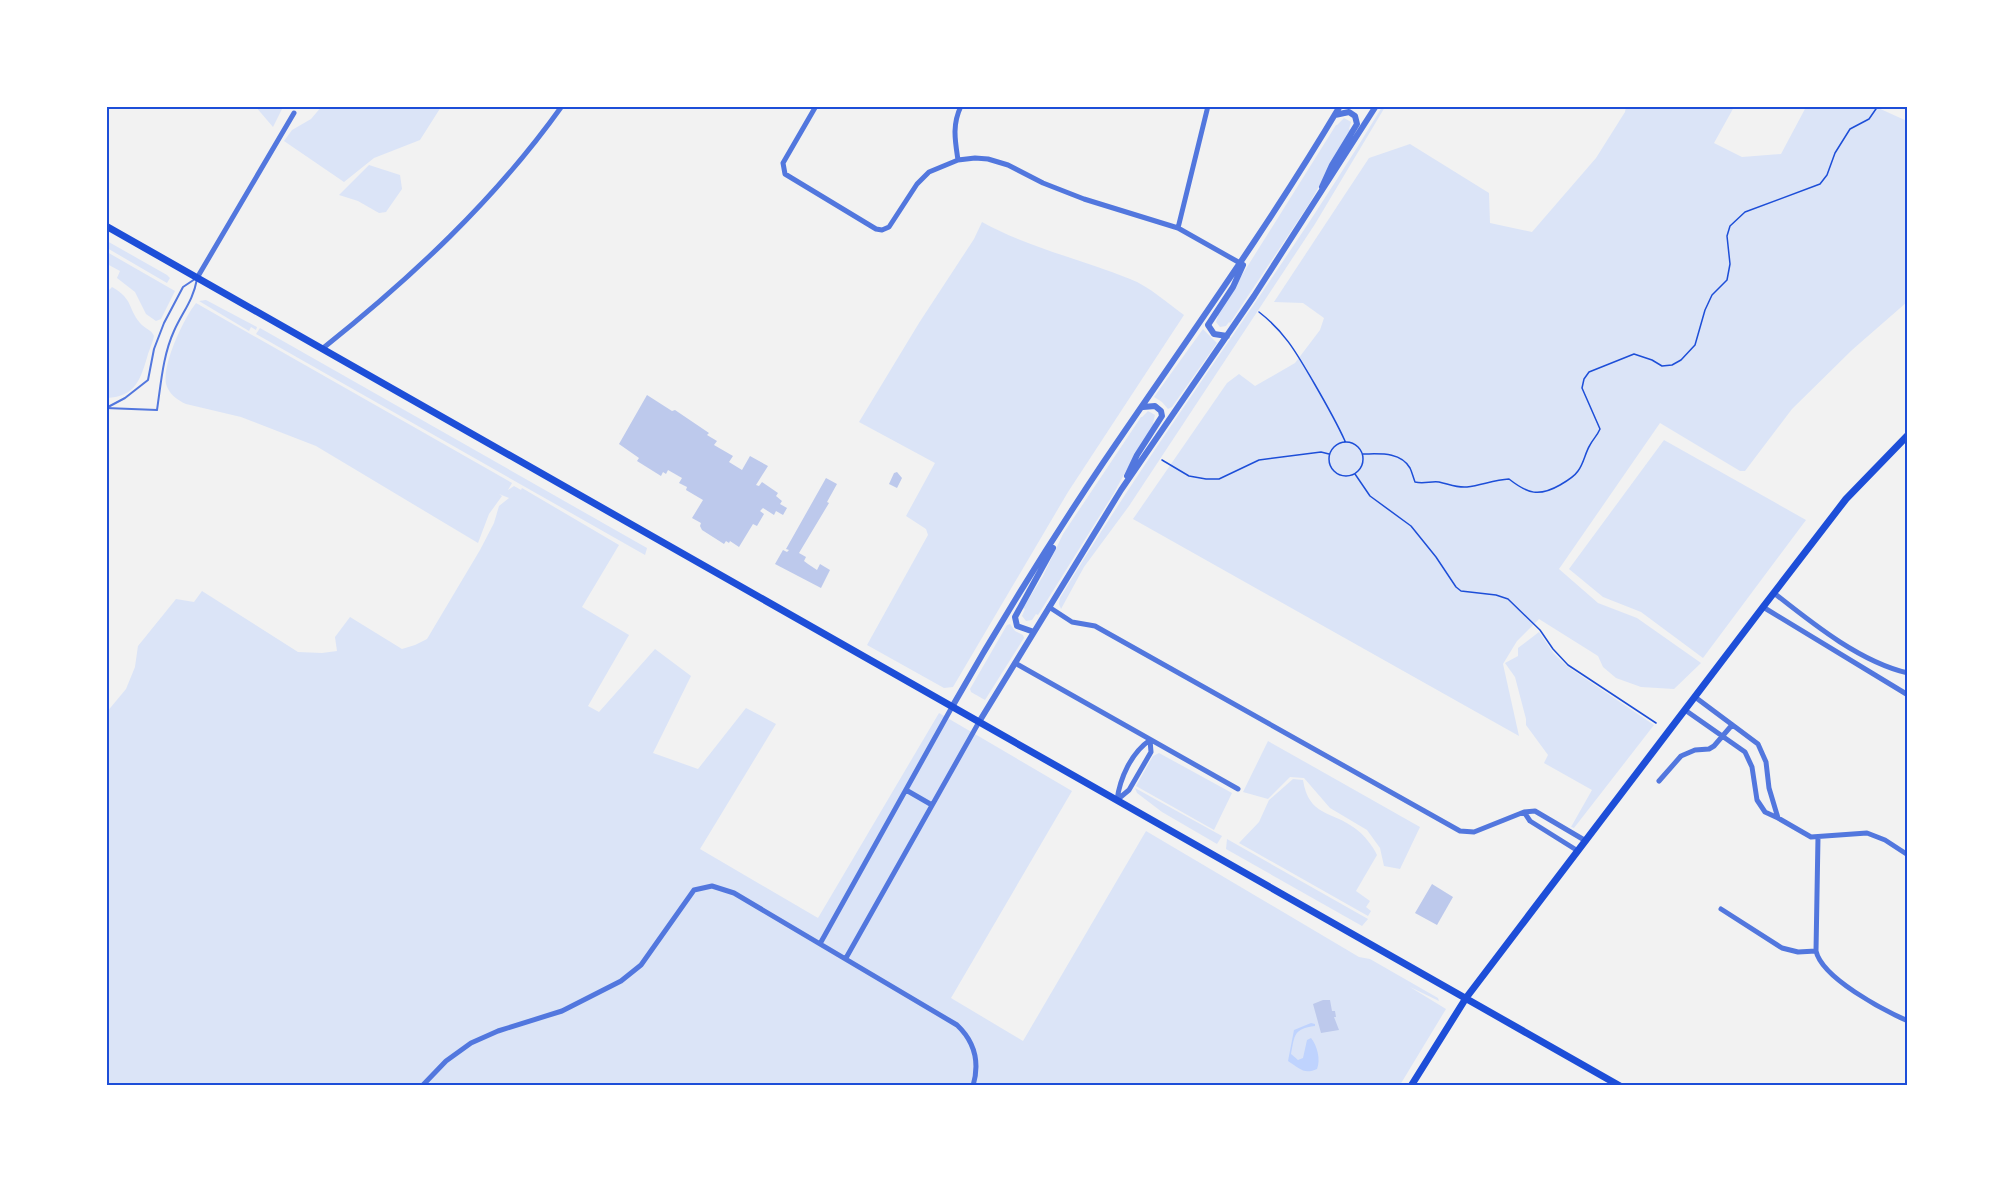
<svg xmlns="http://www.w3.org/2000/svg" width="2014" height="1192" font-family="'Work Sans',sans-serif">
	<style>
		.green { fill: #dbe4f7 }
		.water { fill: #bfd3fe }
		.building { fill: #bdc9ec }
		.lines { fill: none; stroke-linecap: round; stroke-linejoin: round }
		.path { stroke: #1d4ed8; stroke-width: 1.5 }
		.service { stroke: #5277de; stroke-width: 2 }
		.minor { stroke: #5277de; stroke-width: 5 }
		.tertiary { stroke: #5277de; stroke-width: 6 }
		.secondary { stroke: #1d4ed8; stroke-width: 7 }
		.neatline { fill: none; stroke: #1d4ed8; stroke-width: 2 }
	</style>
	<rect width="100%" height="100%" fill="#f2f2f2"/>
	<path class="green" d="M 255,106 L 283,106 L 283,107 L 273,127 Z
		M 322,106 L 441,106 L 441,107 L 420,140 L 374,158 L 344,182 L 284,141 L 292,130 L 311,119 Z
		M 1382,107 L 1385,107 L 1315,224 L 1129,506 L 1084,567 L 1061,609 L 1059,604 L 1060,598 C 1161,430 1281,275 1382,107 Z
		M 1626,107 L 1734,107 L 1714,143 L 1742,157 L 1781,154 L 1806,107 L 1876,107 L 1907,121 L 1907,302 L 1852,350 L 1792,409 L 1745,471 L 1740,471 L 1660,423 L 1559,569 L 1598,603 L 1637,618 L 1701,663 L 1674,689 L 1641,687 L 1616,678 L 1603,667 L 1598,656 L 1539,619 L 1517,641 L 1503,664 L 1519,736 L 1133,519 L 1227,383 L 1239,374 L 1255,386 L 1295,363 L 1320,330 L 1324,318 L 1303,303 L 1274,302 L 1369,158 L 1410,144 L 1489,193 L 1490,223 L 1532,232 L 1596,158 L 1625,112 Z
		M 1344,118 L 1351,122 L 1349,129 L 1351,130 L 1309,204 L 1230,323 L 1229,322 L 1226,326 L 1220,327 L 1216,322 L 1218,316 L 1217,315 L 1336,125 L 1337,125 Z
		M 369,165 L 400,175 L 402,189 L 386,212 L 379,213 L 358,201 L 339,195 Z
		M 982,222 C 1029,248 1081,259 1130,279 C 1149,286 1167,303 1184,315 L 1068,492 L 953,687 L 944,688 L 867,645 L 928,535 L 926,529 L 906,516 L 935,463 L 859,422 L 919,323 L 974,239 Z
		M 107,241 L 167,275 L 170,278 L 167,283 L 107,248 Z
		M 107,252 L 175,291 L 161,319 L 156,321 L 146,314 L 135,292 L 117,278 L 120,271 L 107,264 Z
		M 112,287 C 134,300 127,307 140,323 C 145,329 151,329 154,336 C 153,342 150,348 148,354 C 141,378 136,397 107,398 L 107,292 Z
		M 206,300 L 257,327 L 256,330 L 251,327 L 249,331 L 199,301 Z
		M 196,303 L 512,483 L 508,490 L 514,486 L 521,490 L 522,488 L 619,545 L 582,607 L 629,635 L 588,706 L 599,712 L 655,649 L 691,676 L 653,753 L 698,769 L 746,708 L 776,724 L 700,849 L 818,918 L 939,713 L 1072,791 L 951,998 L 1023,1041 L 1146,831 L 1359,957 L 1370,959 L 1438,998 L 1439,1001 L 1410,987 L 1446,1009 L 1400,1085 L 107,1085 L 106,713 L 126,689 L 135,667 L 138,646 L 176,599 L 194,602 L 202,591 L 298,652 L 322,653 L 337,651 L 335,637 L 350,617 L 402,649 L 415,645 L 427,639 L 480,550 L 494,523 L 499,506 L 509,498 L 499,494 L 502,496 L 489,514 L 478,543 L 316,446 L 241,417 L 186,404 C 177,400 169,394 166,384 C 162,364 184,318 196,303 Z
		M 260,328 L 647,548 L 645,555 L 256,334 Z
		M 1203,329 L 1217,343 L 1172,407 L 1168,409 L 1162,402 L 1154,397 Z
		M 1148,411 L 1155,415 L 1153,423 L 1155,424 L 1135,454 L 1114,493 L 1038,615 L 1036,614 L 1032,620 L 1026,621 L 1022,616 L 1025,609 L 1023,608 L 1043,576 L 1063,534 L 1141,417 L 1142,417 Z
		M 1664,440 L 1806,520 L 1703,658 L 1641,612 L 1603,597 L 1569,569 Z
		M 1010,624 L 1015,631 L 1023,635 L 1024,638 L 985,700 L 971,692 L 970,689 L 1007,625 Z
		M 1539,632 L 1554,654 L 1568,667 L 1654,725 L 1574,828 L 1571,827 L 1592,790 L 1544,763 L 1548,755 L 1526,725 L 1526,719 L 1515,677 L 1505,663 L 1518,656 L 1518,648 Z
		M 1268,741 L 1420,827 L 1400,869 L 1384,866 L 1380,848 L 1367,830 L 1330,808 L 1304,778 L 1290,777 L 1268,799 L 1243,792 Z
		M 1159,753 L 1232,793 L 1214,830 L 1136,786 L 1153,756 Z
		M 1293,779 L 1303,780 C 1309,817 1331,810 1356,829 C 1364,835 1373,846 1377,855 L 1356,891 L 1370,901 L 1366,907 L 1371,911 L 1368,916 L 1239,843 L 1259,822 L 1269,800 Z
		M 1135,788 L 1222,836 L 1217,844 L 1162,812 L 1137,793 Z
		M 1227,839 L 1368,919 L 1362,926 L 1226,849 Z"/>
	<path class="water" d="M 1311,1023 L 1315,1024 L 1315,1026 C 1293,1029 1295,1035 1291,1054 L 1298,1060 L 1303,1058 L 1307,1040 L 1311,1038 C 1317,1045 1321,1060 1317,1069 C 1304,1075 1299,1068 1288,1061 L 1294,1030 Z"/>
	<path class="building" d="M 647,395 L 672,411 L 675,410 L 709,433 L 707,435 L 717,441 L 714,445 L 733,456 L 729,462 L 742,470 L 750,456 L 768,466 L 756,485 L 759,486 L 762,482 L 778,493 L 776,496 L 782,501 L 780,504 L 787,508 L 783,515 L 776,511 L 774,515 L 763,508 L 760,511 L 764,514 L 757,526 L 753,524 L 739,547 L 730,541 L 729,543 L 726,541 L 724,544 L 702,530 L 700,526 L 701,523 L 692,518 L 703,500 L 686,490 L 687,487 L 679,483 L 682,478 L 668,470 L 666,474 L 663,472 L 661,476 L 637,461 L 639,458 L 619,444 Z
		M 897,472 L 902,478 L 897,488 L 889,484 L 894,473 Z
		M 826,478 L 837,484 L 827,502 L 829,503 L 799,553 L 806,557 L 804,561 L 808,564 L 817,570 L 820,564 L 830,570 L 821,588 L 775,564 L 783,550 L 787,552 L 789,550 L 786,549 Z
		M 1432,884 L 1453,897 L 1437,925 L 1415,913 Z
		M 1323,1000 L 1330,1000 L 1332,1011 L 1335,1011 L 1336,1017 L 1334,1017 L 1339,1030 L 1321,1033 L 1313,1004 Z"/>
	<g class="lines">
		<path class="path" d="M 1259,312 C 1286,333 1297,354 1314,383 C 1325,402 1336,421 1345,441
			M1329 459a17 17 0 1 1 34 0a17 17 0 1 1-34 0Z
			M 1363,454 C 1378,454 1400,451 1410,468 C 1412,472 1413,477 1415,482 C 1424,484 1431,481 1439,482 C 1449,484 1456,488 1467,487 C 1482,485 1494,480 1509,479 C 1528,494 1539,497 1560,485 C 1567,481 1574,477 1578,471 C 1584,463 1585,453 1590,445 C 1593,439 1597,436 1600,429 L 1582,388 L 1584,379 L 1589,372 L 1634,354 L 1652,360 L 1662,366 L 1672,365 L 1681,360 L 1695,345 L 1705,310 L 1712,295 L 1727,280 L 1730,264 L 1727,236 L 1730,226 L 1745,212 L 1820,184 L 1827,175 L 1835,153 L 1850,129 L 1869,119 L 1878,106
			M 1162,460 L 1189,476 L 1206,479 L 1219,479 L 1259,460 L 1321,452 L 1329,454
			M 1355,474 L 1370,496 L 1411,526 L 1436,557 L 1456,587 L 1461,591 L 1496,595 L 1508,599 L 1540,630 L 1553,649 L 1568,665 L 1656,723"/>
		<path class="service" d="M 108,407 L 125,398 L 148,380 L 154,349 L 164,323 L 183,287 L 195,279
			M 106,408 L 157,410 C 161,383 163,355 174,331 C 183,311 193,301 197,279"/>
		<path class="minor" d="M 816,106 L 783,163 L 785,174 L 876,229 L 882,230 L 889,227 L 917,184 L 929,172 L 958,160 L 975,158 L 988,159 L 1008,165 L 1043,183 L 1084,199 L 1178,228 L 1240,263
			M 958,160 C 955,140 952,125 961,106
			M 1178,228 L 1208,106
			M 197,278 L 294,113
			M 322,349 C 411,278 495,200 562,106
			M 1774,593 C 1812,623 1860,662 1908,673
			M 1049,607 L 1072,622 L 1095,626 L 1460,831 L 1474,832 L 1524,812
			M 1763,607 L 1908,695
			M 1015,663 L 1238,789
			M 1685,710 L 1745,752 L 1752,767 L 1757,800 L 1765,812 L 1778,818 L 1769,788 L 1766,762 L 1758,744 L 1695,697
			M 1150,740 L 1151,752 L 1129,790 L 1117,800 C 1120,778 1131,753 1150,740 Z
			M 1659,781 L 1681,756 L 1695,750 L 1709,749 L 1714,746 L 1732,725
			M 906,790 L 932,805
			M 1778,818 L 1811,837 L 1867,833 L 1885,840 L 1908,855
			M 1818,837 L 1816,951 C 1822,978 1883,1010 1908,1021
			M 1578,851 L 1530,821 L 1524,812 L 1535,811 L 1586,841
			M 1721,909 L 1782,948 L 1798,952 L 1816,951
			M 821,942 L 952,707
			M 846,958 L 979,722
			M 422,1086 L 446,1061 L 471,1043 L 498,1031 L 562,1011 L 621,981 L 641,965 L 694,890 L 712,886 L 734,893 L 957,1025 C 975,1042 980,1062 973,1086"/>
		<path class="tertiary" d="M 1322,187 L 1332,165 L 1357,124 L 1355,116 L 1349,112 L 1335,115
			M 1227,336 L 1214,334 L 1208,325 L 1233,287 L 1243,265
			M 1127,476 L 1137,455 L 1162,416 L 1161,411 L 1155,406 L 1143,407
			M 1034,632 L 1017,626 L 1015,617 L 1053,548
			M 952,707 C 999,624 1050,542 1103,463 C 1183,345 1267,229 1340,106
			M 979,722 L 1121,490 L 1254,296 L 1376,106"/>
		<path class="secondary" d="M 106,226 L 1620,1086
			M 1411,1086 L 1466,998 L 1763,607 L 1846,499 L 1908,435"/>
	</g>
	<rect width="2014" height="1192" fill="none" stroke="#ffffff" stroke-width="216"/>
	<rect x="108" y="108" width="1798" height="976" class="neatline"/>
</svg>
